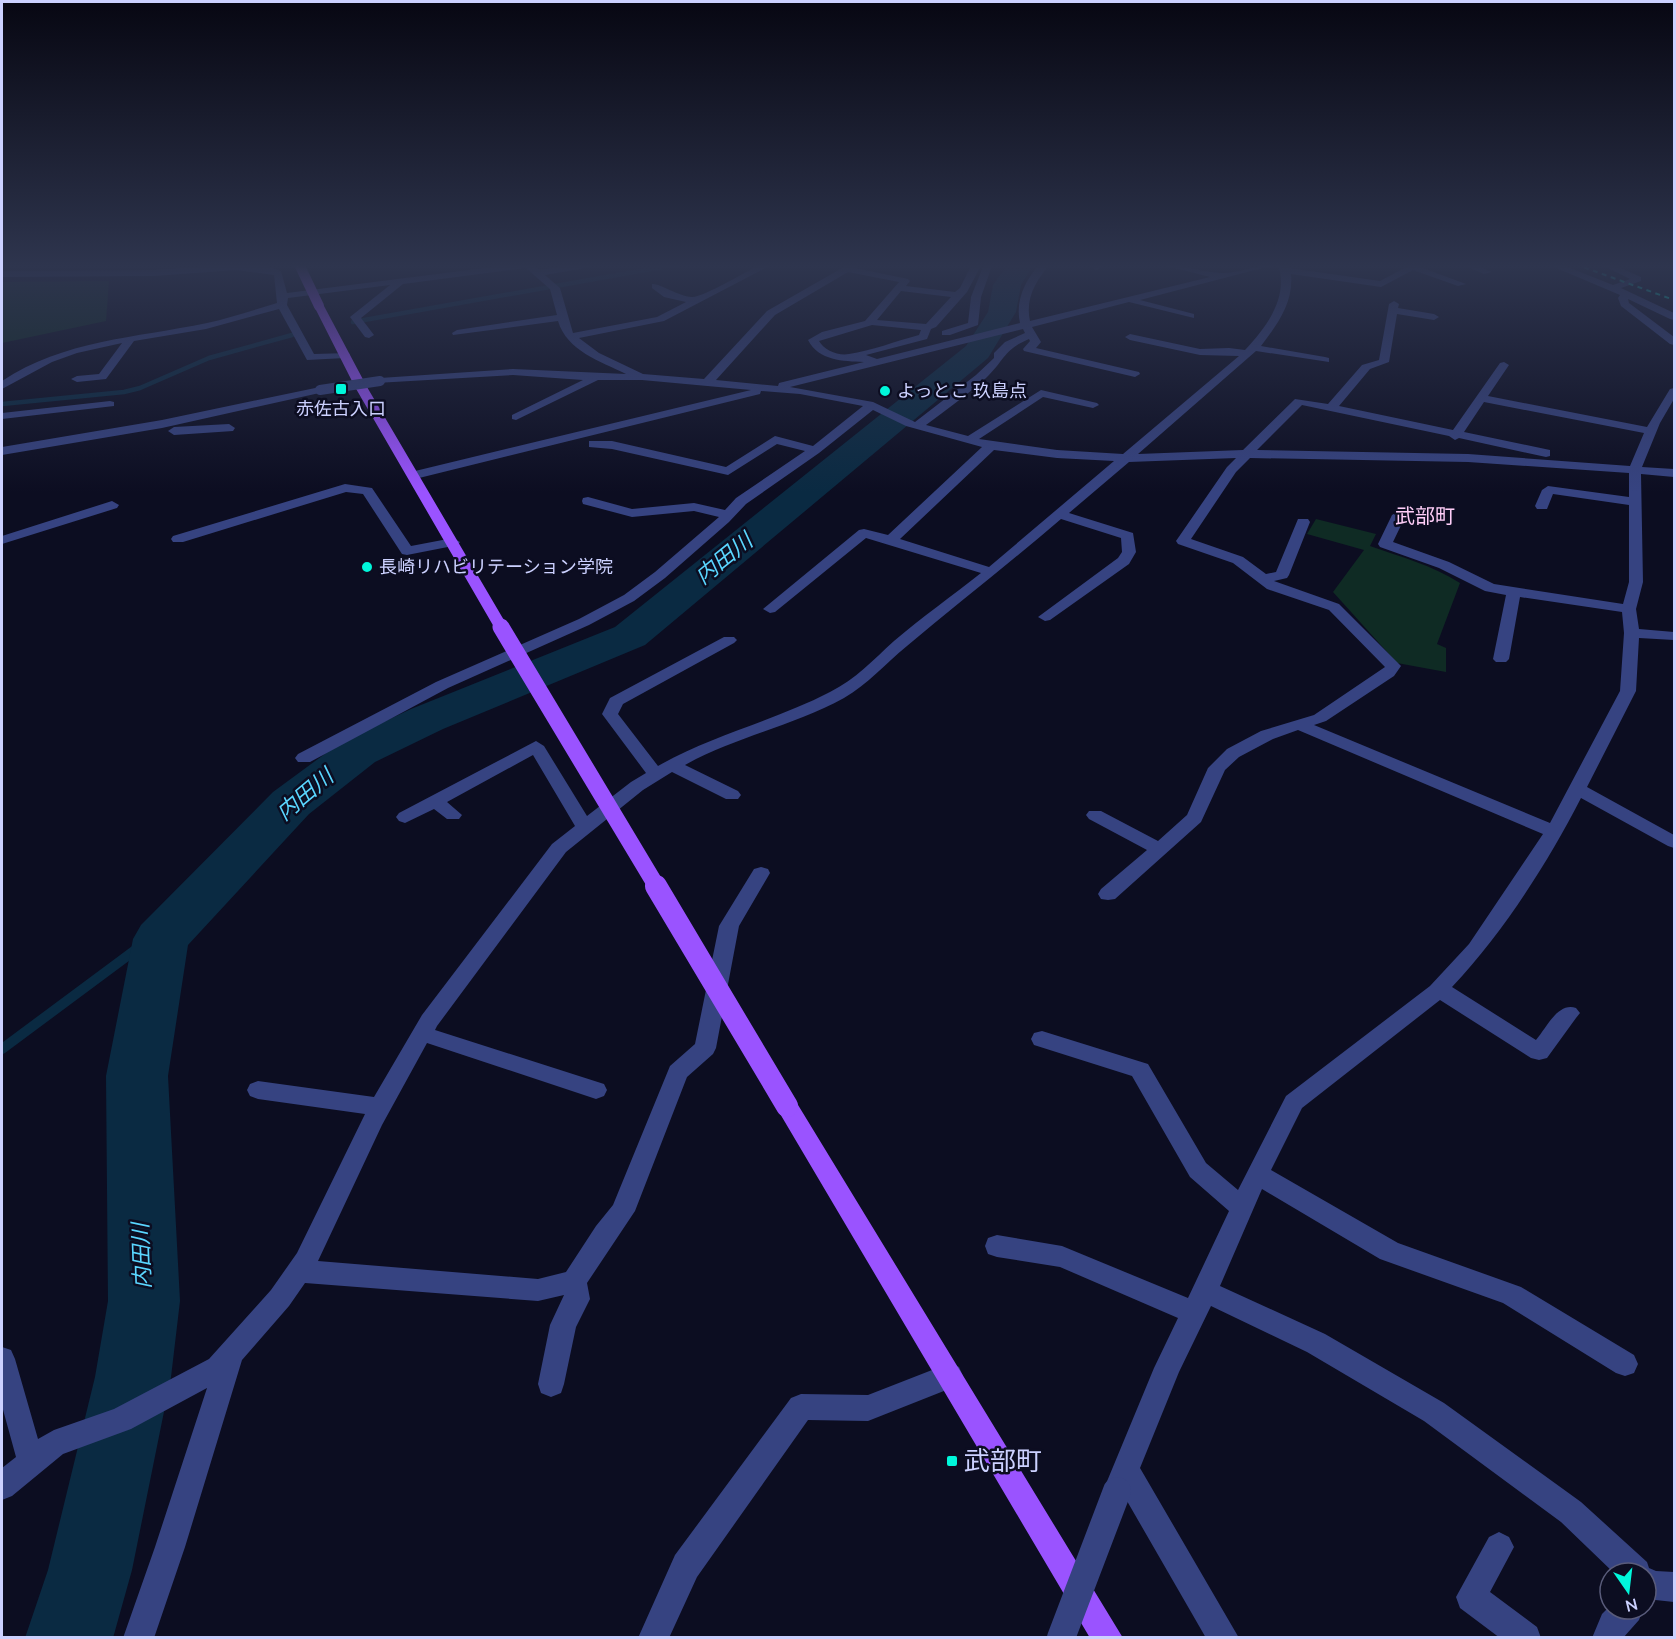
<svg xmlns="http://www.w3.org/2000/svg" width="1676" height="1639" font-family="'Nunito Sans','Noto Sans JP',sans-serif">
	<style>
		.green { fill: #0f2b24 }
		.lines { fill: none; stroke-linecap: round; stroke-linejoin: round }
		.stream-far1 { stroke: #0a2a42; stroke-width: 4.5 }
		.stream { stroke: #0a2a42; stroke-width: 10 }
		.river { fill: #0a2a42; fill-rule: evenodd }
		.minor { fill: #364381; fill-rule: evenodd }
		.major { fill: #9a53ff; fill-rule: evenodd }
		.rail { stroke: #00f7db; stroke-width: 2; stroke-dasharray: 5 4.5; stroke-linecap: butt }
		.minor-bridge-far1 { stroke: #364381; stroke-width: 10 }
		.minor-bridge { stroke: #364381; stroke-width: 28 }
		.major-bridge-far2 { stroke: #9a53ff; stroke-width: 10 }
		.major-bridge-far1 { stroke: #9a53ff; stroke-width: 17 }
		.major-bridge { stroke: #9a53ff; stroke-width: 22 }
		.poi-dot { fill: #00f7db; stroke: #0c0d21; stroke-width: 2 }
		.labels { text-anchor: middle; dominant-baseline: central; stroke-width: 5; stroke-linejoin: round; paint-order: stroke }
		.far-poi-label { font-size: 18px; fill: #ccd1ff; stroke: #0c0d21; text-anchor: start }
		.far-quarter-label { font-size: 20px; fill: #ffcef8; stroke: #0c0d21 }
		.water-label { font-size: 22px; font-style: italic; fill: #5ad6ff; stroke: #0c0d21 }
		.near-poi-label { font-size: 26px; fill: #ccd1ff; stroke: #0c0d21; text-anchor: start }
	</style>
	<rect width="100%" height="100%" fill="#0c0d21"/>
	<path class="green" d="M 109,281 L 106,321 L 2,343 L 2,282 Z
		M 1316,519 L 1376,534 L 1370,546 C 1401,557 1432,565 1460,583 L 1437,644 L 1446,648 L 1446,672 L 1397,663 L 1333,592 L 1364,550 L 1307,534 Z"/>
	<g class="lines">
		<path class="stream-far1" d="M 353,322 L 679,264
			M 2,404 L 124,392 L 140,388 L 209,358 L 292,335"/>
		<path class="stream" d="M 2,1049 L 142,945 L 172,928"/>
		<path class="river" d="M 1008,264 L 1034,264 L 1021,285 L 1016,312 L 988,358 L 645,645 L 443,729 L 375,762 L 309,814 L 188,945 L 168,1076 L 180,1301 L 171,1377 L 132,1570 L 113,1638 L 25,1638 L 48,1570 L 95,1377 L 108,1301 L 106,1076 L 133,939 L 141,925 L 273,792 L 341,742 L 411,709 L 615,627 L 966,346 L 988,312 L 993,285 Z"/>
		<path class="minor" d="M 516,264 L 533,264 L 540,270 L 576,264 L 596,264 L 591,267 L 545,275 L 560,288 L 573,333 L 657,317 L 686,302 L 664,297 L 652,288 L 652,284 C 660,283 677,296 692,297 C 702,298 749,270 761,264 L 773,264 L 664,321 L 579,338 L 599,353 L 643,374 L 704,379 L 767,311 L 849,264 L 860,264 L 855,268 L 908,279 L 910,281 L 906,286 L 955,292 L 960,288 L 972,264 L 982,264 L 967,292 L 936,327 L 931,329 L 927,339 L 866,355 L 877,359 L 1020,323 C 1015,301 1025,280 1040,264 L 1050,264 C 1036,281 1025,298 1030,321 L 1210,277 L 1159,264 C 1181,264 1200,272 1221,273 C 1238,274 1259,264 1278,264 L 1140,300 L 1194,314 L 1194,318 L 1129,302 L 1032,327 L 1041,342 L 1036,348 L 1139,372 L 1140,374 L 1135,377 L 1024,351 L 1023,349 L 1030,341 L 1029,339 C 1003,350 1005,360 986,378 C 967,395 946,410 926,425 L 968,436 L 1041,390 L 1097,403 L 1099,405 L 1093,408 L 1043,397 L 979,439 L 1057,450 L 1123,454 L 1239,356 L 1200,355 L 1130,340 L 1125,337 L 1130,334 L 1200,349 L 1229,348 L 1245,350 C 1267,326 1289,298 1278,264 L 1288,264 L 1289,268 L 1380,281 L 1412,264 L 1466,284 L 1458,286 L 1413,270 L 1381,287 L 1291,274 C 1294,302 1277,325 1261,346 L 1325,357 L 1329,358 L 1329,362 L 1256,351 L 1138,454 L 1243,450 L 1295,399 L 1328,404 L 1362,365 L 1379,360 L 1389,304 L 1394,301 L 1399,304 L 1398,308 L 1434,314 L 1439,317 L 1434,320 L 1397,314 L 1389,362 L 1370,369 L 1339,406 L 1453,430 L 1500,363 L 1504,362 L 1509,365 L 1488,396 L 1647,427 L 1670,389 L 1674,388 L 1674,399 L 1660,423 L 1642,467 L 1674,469 L 1674,477 L 1641,474 L 1643,582 L 1636,609 L 1639,629 L 1674,632 L 1674,640 L 1639,638 L 1636,691 L 1587,787 L 1674,835 L 1674,848 L 1668,846 L 1581,798 C 1547,864 1503,933 1452,987 L 1536,1040 C 1547,1027 1558,1002 1576,1008 L 1580,1013 L 1576,1018 L 1547,1058 L 1539,1060 L 1531,1058 L 1440,1000 L 1302,1108 L 1271,1170 L 1398,1243 L 1521,1287 L 1634,1355 L 1638,1364 L 1634,1373 L 1625,1376 L 1616,1373 L 1503,1303 L 1380,1259 L 1262,1189 L 1220,1286 L 1325,1334 L 1444,1403 L 1581,1502 L 1647,1562 L 1649,1568 L 1656,1571 L 1674,1572 L 1674,1602 L 1646,1599 L 1646,1573 L 1614,1573 L 1561,1522 L 1424,1421 L 1307,1352 L 1211,1306 L 1179,1372 L 1140,1468 L 1239,1638 L 1206,1638 L 1127,1501 L 1117,1505 L 1107,1501 L 1103,1491 L 1154,1368 L 1178,1318 L 1060,1267 L 997,1257 L 988,1254 L 985,1246 L 988,1238 L 997,1235 L 1062,1246 L 1188,1298 L 1229,1211 L 1190,1177 L 1132,1076 L 1034,1045 L 1031,1039 L 1034,1033 L 1042,1031 L 1148,1064 L 1206,1163 L 1238,1190 L 1286,1096 L 1430,986 L 1469,944 L 1543,834 L 1298,730 L 1273,739 L 1239,757 L 1225,770 L 1201,822 L 1115,899 L 1108,900 L 1101,899 L 1098,894 L 1101,889 L 1147,850 L 1089,819 L 1086,815 L 1089,811 L 1101,811 L 1158,841 L 1187,815 L 1208,768 L 1227,749 L 1261,731 L 1314,715 L 1385,667 L 1329,610 L 1267,589 L 1233,563 L 1178,544 L 1176,541 L 1227,467 L 1236,458 L 1129,462 L 1069,513 L 1133,533 L 1136,552 L 1129,564 L 1050,620 L 1045,621 L 1038,617 L 1118,558 L 1122,552 L 1121,538 L 1061,519 C 1011,562 958,603 907,646 C 885,664 868,684 844,698 C 793,726 735,737 685,765 L 738,791 L 741,795 L 738,799 L 726,799 L 672,772 L 643,790 L 566,852 L 437,1026 L 435,1030 L 604,1084 L 607,1090 L 604,1096 L 596,1099 L 427,1043 L 382,1125 L 318,1261 L 538,1279 L 566,1272 L 596,1226 L 613,1205 L 670,1066 L 695,1044 L 719,926 L 754,869 L 761,867 L 768,869 L 770,873 L 739,926 L 716,1048 L 713,1054 L 687,1077 L 635,1211 L 587,1283 L 590,1299 L 576,1327 L 564,1384 L 561,1393 L 551,1397 L 541,1393 L 538,1384 L 550,1325 L 564,1295 L 538,1301 L 305,1283 L 289,1306 L 242,1360 L 185,1547 L 154,1638 L 123,1638 L 155,1547 L 207,1388 L 131,1429 L 63,1454 L 12,1496 L 2,1500 L 2,1468 L 16,1457 L 2,1406 L 2,1347 L 11,1350 L 15,1359 L 38,1439 L 54,1430 L 114,1409 L 209,1359 L 271,1290 L 297,1253 L 365,1114 L 258,1099 L 250,1096 L 247,1090 L 250,1084 L 258,1081 L 374,1097 L 422,1015 L 552,844 L 575,826 L 533,755 L 447,802 L 462,815 L 459,819 L 447,819 L 434,809 L 405,823 L 399,821 L 396,817 L 399,813 L 536,741 L 544,746 L 587,816 L 631,782 L 646,773 L 602,714 L 610,698 L 724,637 L 734,637 L 737,640 L 734,643 L 623,704 L 618,714 L 658,766 C 712,735 774,721 830,692 C 856,679 873,660 894,641 C 922,617 952,596 981,573 L 866,538 L 775,612 L 770,613 L 763,609 L 859,530 L 864,529 L 888,535 L 982,447 L 906,426 L 873,410 L 819,453 L 746,504 L 729,522 L 665,578 L 634,601 L 589,625 L 448,688 L 310,762 L 298,762 L 295,758 L 298,754 L 436,682 L 579,619 L 624,595 L 655,572 L 719,517 L 694,511 L 632,517 L 583,504 L 582,501 L 583,498 L 588,497 L 632,509 L 694,503 L 725,510 L 736,498 L 805,451 L 777,444 L 728,475 L 612,449 L 589,447 L 589,441 L 612,441 L 726,467 L 775,436 L 813,446 L 863,406 L 800,394 L 761,391 L 760,394 L 415,479 L 411,478 L 409,475 L 411,472 L 751,390 L 642,380 L 598,380 L 516,420 L 512,419 L 512,415 L 583,380 L 513,375 L 376,383 L 376,379 L 380,378 L 513,369 L 626,374 C 600,361 567,351 558,321 L 453,335 L 452,333 L 457,330 L 557,315 L 550,289 L 526,268 L 403,284 L 361,318 L 374,335 L 369,338 L 365,337 L 350,317 L 390,285 L 288,298 L 287,305 L 314,354 L 349,353 L 350,355 L 345,358 L 307,360 L 279,309 L 206,329 L 134,341 L 106,379 L 77,382 L 71,379 L 77,376 L 99,374 L 122,343 L 77,353 L 52,362 L 2,389 L 2,381 C 64,340 135,338 207,323 C 230,318 254,310 277,303 L 274,275 L 236,270 L 154,276 L 2,277 L 2,271 L 154,270 L 236,264 L 267,266 L 281,271 L 287,293 ZM 848,272 L 899,282 L 865,321 L 822,332 L 808,340 C 819,361 843,361 864,362 L 779,383 L 778,386 L 716,380 L 775,315 ZM 901,291 L 951,297 L 926,324 L 877,320 ZM 872,325 L 921,330 L 919,335 C 896,341 871,351 849,354 C 838,356 824,350 819,341 ZM 1023,329 L 1025,333 L 1005,342 L 994,353 L 994,358 L 976,375 L 915,422 L 873,402 L 790,387 ZM 1484,402 L 1644,433 L 1630,466 L 1468,454 L 1257,450 L 1302,405 L 1449,436 L 1455,440 L 1459,438 L 1546,457 L 1550,456 L 1550,450 L 1464,432 ZM 994,450 L 1057,458 L 1114,461 L 989,567 L 900,539 ZM 1250,458 L 1468,462 L 1629,473 L 1629,497 L 1548,486 L 1542,490 L 1535,506 L 1537,509 L 1547,509 L 1553,494 L 1629,505 L 1629,582 L 1623,604 L 1494,584 L 1449,562 L 1393,542 L 1406,515 L 1399,511 L 1392,515 L 1378,544 L 1380,547 L 1439,568 L 1485,591 L 1506,595 L 1493,659 L 1496,662 L 1506,662 L 1509,659 L 1520,597 L 1622,612 L 1624,633 L 1620,691 L 1550,823 L 1314,725 L 1326,721 L 1394,676 L 1401,666 L 1339,604 L 1274,581 L 1287,578 L 1289,575 L 1310,522 L 1308,519 L 1298,519 L 1276,572 L 1266,574 L 1243,557 L 1191,539 L 1236,472 Z
			M 984,264 L 992,266 L 981,297 L 978,325 L 950,335 L 942,335 L 942,331 L 968,323 L 971,297 Z
			M 1095,264 L 1108,264 L 1096,270 L 1091,267 Z
			M 1461,264 L 1474,264 L 1492,272 L 1484,274 Z
			M 1547,264 L 1560,264 L 1613,285 L 1630,279 L 1600,264 L 1612,264 L 1641,277 L 1641,281 L 1621,288 L 1674,313 L 1674,320 L 1670,319 L 1628,299 L 1629,303 L 1674,337 L 1674,345 L 1670,344 L 1621,306 L 1618,298 L 1620,295 Z
			M 320,387 L 326,390 L 324,392 L 162,428 L 2,455 L 2,447 L 162,420 Z
			M 110,401 L 114,402 L 114,406 L 2,419 L 2,413 Z
			M 229,424 L 235,428 L 233,431 L 174,435 L 168,431 L 174,427 Z
			M 345,484 L 372,488 L 411,546 L 453,538 L 460,542 L 458,545 L 407,555 L 402,554 L 363,494 L 346,492 L 183,542 L 173,542 L 171,539 L 173,536 Z
			M 112,501 L 119,505 L 117,508 L 2,544 L 2,536 Z
			M 950,1363 L 959,1367 L 963,1376 L 959,1385 L 868,1421 L 808,1420 L 697,1577 L 669,1638 L 638,1638 L 675,1555 L 791,1398 L 801,1394 L 868,1395 Z
			M 1499,1532 L 1509,1537 L 1514,1547 L 1490,1592 L 1537,1627 L 1541,1638 L 1500,1638 L 1460,1608 L 1456,1597 L 1489,1537 Z
			M 1610,1606 L 1610,1609 L 1643,1609 L 1639,1620 L 1623,1638 L 1592,1638 L 1602,1614 Z"/>
		<path class="major" d="M 319,303 L 324,306 L 367,387 L 508,627 L 506,630 L 501,631 L 494,627 L 355,387 L 314,306 Z
			M 787,1097 L 795,1100 L 1123,1638 L 1090,1638 L 779,1112 L 776,1106 L 779,1100 Z"/>
		<path class="rail" d="M 1575,264 L 1674,300"/>
		<path class="minor-bridge-far1" d="M 320,390 L 380,381"/>
		<path class="minor-bridge" d="M 1061,1638 L 1117,1491"/>
		<path class="major-bridge-far2" d="M 299,264 L 319,306"/>
		<path class="major-bridge-far1" d="M 501,627 L 657,887"/>
		<path class="major-bridge" d="M 656,886 L 787,1106"/>
	</g>
	<linearGradient id="sky" x2="0" y2="1"><stop stop-color="#070712"/><stop offset="0.54" stop-color="#2e354e"/><stop offset="1" stop-color="#2e354e" stop-opacity="0"/></linearGradient>
	<rect width="1676" height="493" fill="url(#sky)"/>
	<g class="poi-dot">
		<rect x="335" y="383" width="12" height="12" rx="3"/>
		<circle cx="885" cy="391" r="6"/>
		<circle cx="367" cy="567" r="6"/>
		<rect x="946" y="1455" width="12" height="12" rx="3"/>
	</g>
	<g class="labels">
		<g class="far-poi-label">
			<text x="897" y="391">よっとこ 玖島点</text>
			<text x="341" y="409" text-anchor="middle">赤佐古入口</text>
			<text x="379" y="567">長崎リハビリテーション学院</text>
		</g>
		<g class="far-quarter-label">
			<text x="1425" y="516">武部町</text>
		</g>
		<g class="water-label">
			<text transform="translate(724 559) rotate(-39)">内田川</text>
			<text transform="translate(305 795) rotate(-40)">内田川</text>
			<text transform="translate(142 1256) rotate(-92)">内田川</text>
		</g>
		<g class="near-poi-label">
			<text x="964" y="1461">武部町</text>
		</g>
	</g>
	<rect width="1676" height="1639" fill="none" stroke="#ccd1ff" stroke-width="6"/>
	<g transform="translate(1628 1591) rotate(166)"><circle r="28" fill="#0c0d21" stroke="#595b7a" stroke-width="1.5"/>
	<path d="M0-4.5L10 22L0 15L-10 22Z" fill="#00f7db"/>
	<text y="-9" font-size="16" font-weight="bold" text-anchor="middle" fill="#ccd1ff">N</text>
	</g>
</svg>
